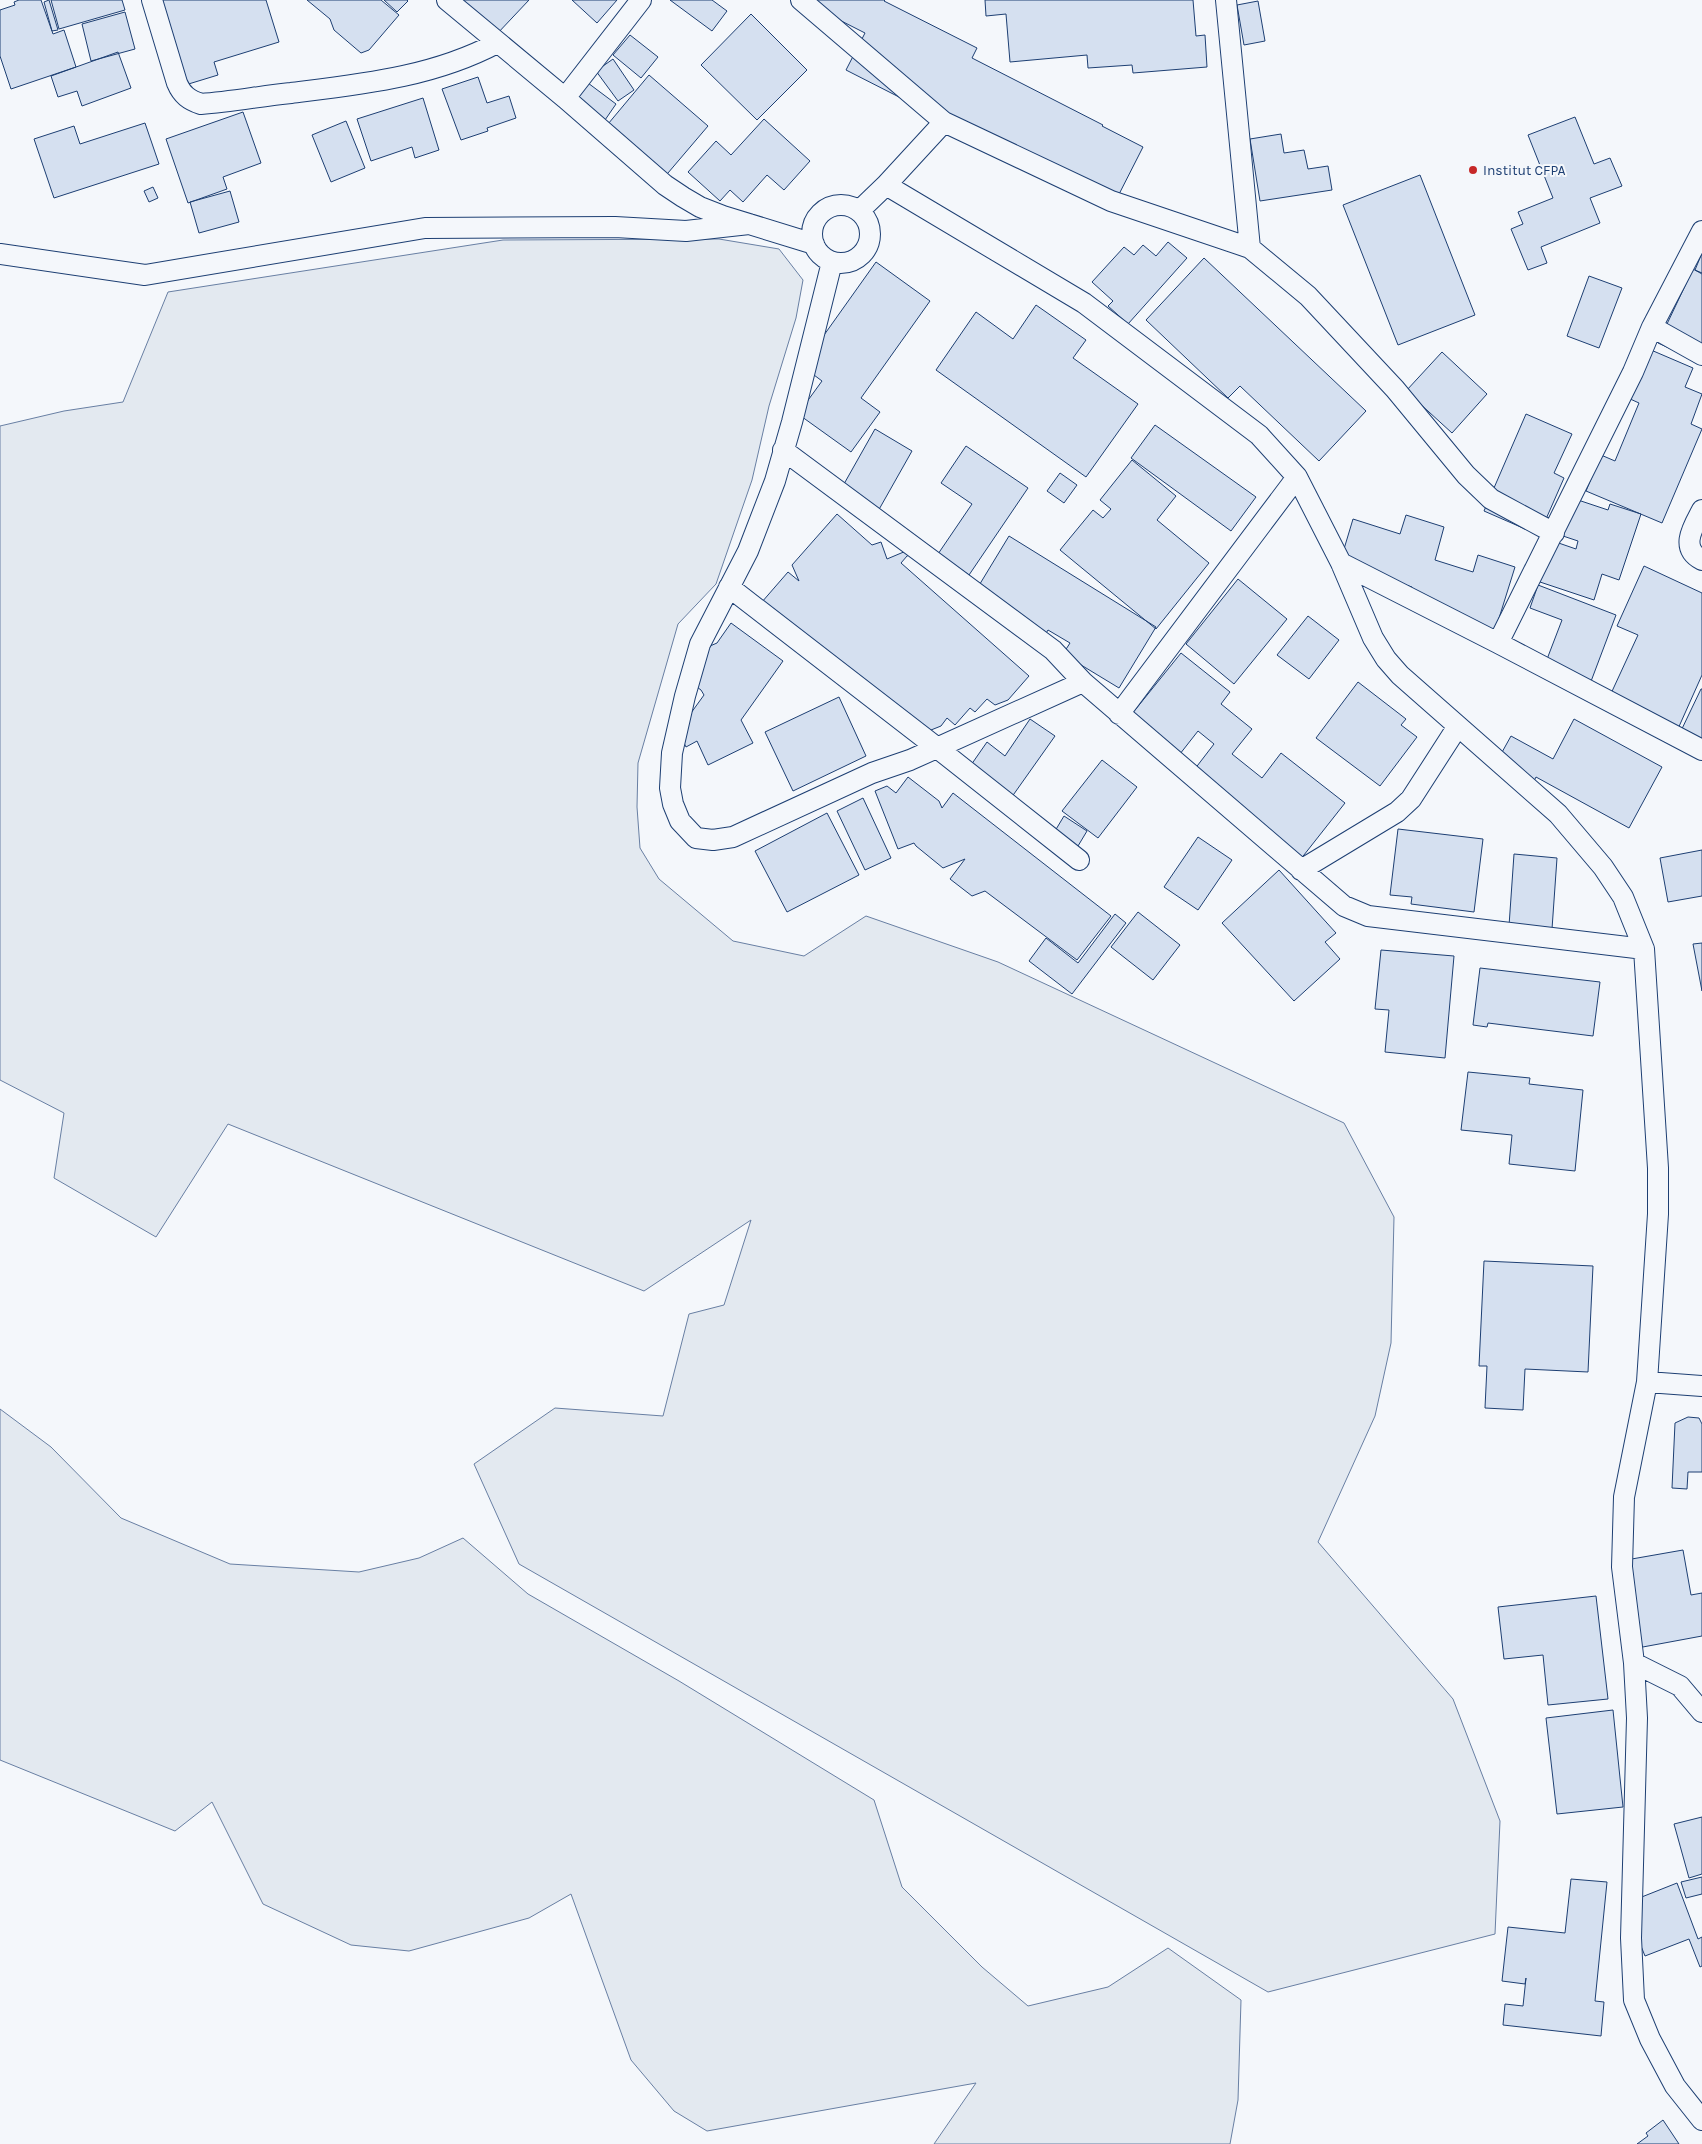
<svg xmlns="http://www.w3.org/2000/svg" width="1702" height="2144" font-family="Karla,sans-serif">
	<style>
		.green { fill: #e3e9f0; stroke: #687fa3 }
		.building { fill: #d5e0f0; stroke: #1d3f73 }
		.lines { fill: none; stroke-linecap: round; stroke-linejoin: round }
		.minor-casing { stroke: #1d3f73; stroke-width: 22 }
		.minor { stroke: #f4f7fb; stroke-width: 20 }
		.poi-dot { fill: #c62828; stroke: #f4f7fb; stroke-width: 2 }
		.labels { text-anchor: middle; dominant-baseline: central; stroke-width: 4; stroke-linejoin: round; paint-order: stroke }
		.poi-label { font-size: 14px; fill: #1d3f73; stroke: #f4f7fb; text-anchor: start }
	</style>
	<rect width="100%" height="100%" fill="#f4f7fb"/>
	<path class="green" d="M 719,239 L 779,249 L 803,280 L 796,318 L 769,406 L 752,480 L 716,584 L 678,624 L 638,763 L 637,807 L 640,848 L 659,879 L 733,941 L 804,956 L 866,916 L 998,962 L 1344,1123 L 1394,1217 L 1391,1343 L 1375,1416 L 1318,1542 L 1453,1699 L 1500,1821 L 1495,1934 L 1268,1992 L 519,1564 L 474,1464 L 555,1408 L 663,1416 L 689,1314 L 724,1305 L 751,1220 L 644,1291 L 228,1124 L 156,1237 L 54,1178 L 64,1113 L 0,1080 L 0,426 L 64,411 L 123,402 L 168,292 L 503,240 Z
		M 0,1409 L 51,1447 L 121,1518 L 230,1564 L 359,1572 L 419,1558 L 463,1538 L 528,1594 L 679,1681 L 874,1800 L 902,1887 L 982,1967 L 1028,2006 L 1108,1987 L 1168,1948 L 1241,2000 L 1238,2100 L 1230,2144 L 934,2144 L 976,2083 L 707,2131 L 674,2111 L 631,2060 L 571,1894 L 529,1918 L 409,1951 L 351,1945 L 263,1904 L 212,1802 L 175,1831 L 0,1760 Z"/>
	<path class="building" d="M 19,0 L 41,0 L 53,34 L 64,30 L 76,67 L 11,89 L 0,56 L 0,10 L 15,5 L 14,2 Z
		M 49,0 L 58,30 L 52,31 L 44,2 Z
		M 51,0 L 122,0 L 125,10 L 59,29 Z
		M 155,0 L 266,0 L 279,42 L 214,62 L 218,75 L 182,86 Z
		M 307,0 L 381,0 L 399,15 L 369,50 L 361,53 L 334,30 L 330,19 Z
		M 384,0 L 407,0 L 408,1 L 397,12 Z
		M 444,0 L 529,0 L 496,35 Z
		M 572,0 L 617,0 L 597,23 Z
		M 670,0 L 712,0 L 727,11 L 712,31 Z
		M 800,0 L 885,0 L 884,1 L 977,48 L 972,58 L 1103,125 L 1102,126 L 1143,147 L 1113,206 L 846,70 L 865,33 Z
		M 985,0 L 1193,0 L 1196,36 L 1205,35 L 1207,67 L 1133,73 L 1132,65 L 1088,68 L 1087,55 L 1010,62 L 1006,14 L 986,16 Z
		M 1258,1 L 1265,41 L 1244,45 L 1237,5 Z
		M 125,12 L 135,49 L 91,61 L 82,24 Z
		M 751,14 L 807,70 L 757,120 L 701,65 Z
		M 630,35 L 658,57 L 641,78 L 613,55 Z
		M 118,52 L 131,88 L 82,106 L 77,91 L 58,97 L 51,76 Z
		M 613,59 L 634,90 L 618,101 L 596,71 Z
		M 649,75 L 708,126 L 662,180 L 603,130 Z
		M 478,77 L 487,103 L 509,96 L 516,118 L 487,128 L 488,131 L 461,140 L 442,89 Z
		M 588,83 L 616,104 L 605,120 L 576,99 Z
		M 423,98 L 439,150 L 415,158 L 412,147 L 371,161 L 357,119 Z
		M 243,112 L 261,163 L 223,177 L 227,189 L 188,203 L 166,139 Z
		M 1575,117 L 1594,164 L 1610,158 L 1622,186 L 1590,198 L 1600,223 L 1541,247 L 1547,263 L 1528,270 L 1511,229 L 1523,224 L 1518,212 L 1553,198 L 1528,135 Z
		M 764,119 L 810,161 L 784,190 L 767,175 L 743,202 L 730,190 L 720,201 L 688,172 L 716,141 L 731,155 Z
		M 346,121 L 365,168 L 331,182 L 312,135 Z
		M 145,123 L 159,164 L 54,198 L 34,139 L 74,126 L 80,144 Z
		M 1281,134 L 1284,153 L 1304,150 L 1308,169 L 1328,166 L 1332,190 L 1260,201 L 1250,139 Z
		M 1420,175 L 1475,315 L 1398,345 L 1343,205 Z
		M 153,187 L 158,198 L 149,202 L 144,191 Z
		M 230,191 L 239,222 L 199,233 L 190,202 Z
		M 1168,242 L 1187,258 L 1128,324 L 1108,306 L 1113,301 L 1092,282 L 1124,247 L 1134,255 L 1143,245 L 1156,256 Z
		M 1702,253 L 1702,273 L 1695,270 Z
		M 1204,258 L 1366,411 L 1319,461 L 1240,386 L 1228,398 L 1146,320 Z
		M 876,262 L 930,301 L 861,398 L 880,412 L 851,452 L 798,414 L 822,381 L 802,366 Z
		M 1693,269 L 1702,274 L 1702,363 L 1658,343 Z
		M 1589,276 L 1622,288 L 1599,348 L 1567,336 Z
		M 1036,305 L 1086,340 L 1073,358 L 1138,404 L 1086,477 L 936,370 L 976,312 L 1013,339 Z
		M 1644,347 L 1693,368 L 1685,387 L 1702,394 L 1691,424 L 1702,429 L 1662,523 L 1586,491 L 1601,455 L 1615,461 L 1639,403 L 1628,398 Z
		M 1442,352 L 1487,394 L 1452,433 L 1406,391 Z
		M 1526,414 L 1572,434 L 1554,473 L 1564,478 L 1539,535 L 1484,511 Z
		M 1155,425 L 1256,497 L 1231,531 L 1131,458 Z
		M 875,429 L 912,451 L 877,513 L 840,491 Z
		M 966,446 L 1028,488 L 969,575 L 938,554 L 972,504 L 941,483 Z
		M 1132,460 L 1176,496 L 1157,520 L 1209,563 L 1156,629 L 1060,550 L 1093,510 L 1103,518 L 1111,509 L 1100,500 Z
		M 1060,473 L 1077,485 L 1064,503 L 1047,491 Z
		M 1572,498 L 1608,510 L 1610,504 L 1641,514 L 1619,580 L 1602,574 L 1594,600 L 1534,580 L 1547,539 L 1576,549 L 1578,541 L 1560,535 Z
		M 837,514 L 872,545 L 881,542 L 887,559 L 906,551 L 917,552 L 907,556 L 901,563 L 1029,676 L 1008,700 L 995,705 L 987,699 L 975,712 L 970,708 L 955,725 L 947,718 L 941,726 L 911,738 L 755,610 L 788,572 L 799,581 L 792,565 Z
		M 1406,515 L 1444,527 L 1435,560 L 1473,572 L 1478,555 L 1515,567 L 1495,631 L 1407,604 L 1412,587 L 1377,576 L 1341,559 L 1353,519 L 1400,534 Z
		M 1009,536 L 1156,627 L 1119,688 L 1063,654 L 1070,643 L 1048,630 L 1045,635 L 975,592 Z
		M 1644,566 L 1702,593 L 1702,675 L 1677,731 L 1608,700 L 1638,635 L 1617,626 Z
		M 1238,579 L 1287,619 L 1234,684 L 1186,644 Z
		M 1538,585 L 1616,615 L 1590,684 L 1544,667 L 1562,620 L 1530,608 Z
		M 1308,616 L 1339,640 L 1309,679 L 1277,655 Z
		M 731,623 L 783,661 L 741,720 L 753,743 L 708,765 L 697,741 L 686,747 L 678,731 L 704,695 L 701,690 L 687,680 L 710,646 L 717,643 Z
		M 1181,653 L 1230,692 L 1221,704 L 1252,729 L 1232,754 L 1262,778 L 1281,753 L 1345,803 L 1300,860 L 1191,774 L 1214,744 L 1198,731 L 1176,759 L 1127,720 Z
		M 1358,682 L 1406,719 L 1401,725 L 1417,737 L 1380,786 L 1316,738 Z
		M 1701,689 L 1702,689 L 1702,746 L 1679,735 Z
		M 839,697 L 866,756 L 793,791 L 765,732 Z
		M 1030,719 L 1055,736 L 1004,808 L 962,778 L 987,742 L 1005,756 Z
		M 1574,719 L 1662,767 L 1629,828 L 1536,777 L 1533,783 L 1496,763 L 1511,736 L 1553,759 Z
		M 1102,760 L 1137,787 L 1098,838 L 1062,811 Z
		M 908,777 L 939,801 L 942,808 L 953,793 L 1111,916 L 1077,960 L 985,891 L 972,896 L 950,879 L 965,859 L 943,868 L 916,846 L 914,843 L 898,849 L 875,791 L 887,786 L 896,793 Z
		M 863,798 L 891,858 L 865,870 L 837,811 Z
		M 827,813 L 859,875 L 787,912 L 755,851 Z
		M 1064,816 L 1087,831 L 1075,851 L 1052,836 Z
		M 1398,829 L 1483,839 L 1474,912 L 1411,904 L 1412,897 L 1390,895 Z
		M 1198,837 L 1232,860 L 1198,910 L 1164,887 Z
		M 1702,850 L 1702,896 L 1668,902 L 1660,858 Z
		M 1514,854 L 1557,858 L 1552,929 L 1509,926 Z
		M 1279,870 L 1336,933 L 1325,942 L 1340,959 L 1294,1001 L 1222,923 Z
		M 1138,912 L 1180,945 L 1153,980 L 1111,947 Z
		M 1115,914 L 1126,923 L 1072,994 L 1029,961 L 1046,938 L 1078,963 Z
		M 1702,943 L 1702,991 L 1693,944 Z
		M 1381,950 L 1454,956 L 1445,1058 L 1385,1052 L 1389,1010 L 1375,1009 Z
		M 1480,968 L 1600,982 L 1593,1036 L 1488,1023 L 1487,1027 L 1473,1025 Z
		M 1468,1072 L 1530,1078 L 1529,1084 L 1583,1090 L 1575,1171 L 1509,1164 L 1512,1135 L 1461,1130 Z
		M 1484,1261 L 1593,1266 L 1588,1372 L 1525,1369 L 1523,1410 L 1485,1408 L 1487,1366 L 1479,1366 Z
		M 1688,1417 L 1699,1418 L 1702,1424 L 1702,1472 L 1688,1472 L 1687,1489 L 1672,1488 L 1675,1423 Z
		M 1683,1550 L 1691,1595 L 1702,1593 L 1702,1636 L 1632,1649 L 1626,1560 Z
		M 1596,1596 L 1608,1699 L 1548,1705 L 1543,1655 L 1504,1659 L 1498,1607 Z
		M 1613,1710 L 1623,1807 L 1557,1814 L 1546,1718 Z
		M 1702,1817 L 1702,1874 L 1689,1878 L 1674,1824 Z
		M 1702,1877 L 1702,1894 L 1686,1898 L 1681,1882 Z
		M 1571,1879 L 1607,1882 L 1595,2001 L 1604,2002 L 1601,2036 L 1503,2025 L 1505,2004 L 1523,2006 L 1526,1978 L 1525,1984 L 1502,1981 L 1508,1927 L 1565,1933 Z
		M 1677,1883 L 1698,1939 L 1702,1937 L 1702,1966 L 1700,1967 L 1689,1939 L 1645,1956 L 1624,1904 Z
		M 1663,2120 L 1679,2144 L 1637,2144 L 1648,2136 L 1646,2133 Z"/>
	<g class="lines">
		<defs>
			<path id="minor" d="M 152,0 L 177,83 C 182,95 189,100 201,104 C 231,102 261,96 291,93 C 363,84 433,77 497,43
				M 447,0 L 565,98 L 665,185 L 683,197 L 700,207 L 723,216 L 814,244
				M 801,0 L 944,122 L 1111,201 L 1250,248
				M 1226,0 L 1250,248 L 1308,296 L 1395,389 L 1466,475 L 1491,499 L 1554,533
				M 565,98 L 641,0
				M 944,122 L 886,185 L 1084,303 L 1259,435 L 1297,477 L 1341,563 L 1373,638 L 1386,659 L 1400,675 L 1558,814 L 1603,867 L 1623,897 L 1644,949 L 1658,1168 L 1658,1214 L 1647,1382 L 1624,1497 L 1622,1567 L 1634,1663 L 1637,1718 L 1631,1938 L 1634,2000 L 1650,2039 L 1675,2086 L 1702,2120
				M812 234a29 29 0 1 1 58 0a29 29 0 1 1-58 0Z
				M 859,211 L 886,185
				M 0,254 L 145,275 L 425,228 L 615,227 L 686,231 L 749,224
				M 832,262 L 792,422 L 775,481 L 748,551 L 700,644 L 685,696 L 672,753 L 670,788 L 673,804 L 680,821 L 696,838 L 713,840 L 733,837 L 872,773 L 910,760 L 1083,682
				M 1652,327 L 1702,355
				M 783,450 L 1053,650 L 1083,682 L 1344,906 L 1368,916 L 1644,949
				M 1702,510 C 1693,527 1679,548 1702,560
				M 1341,563 L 1498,643 L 1702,750
				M 729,587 L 936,747 L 1079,860
				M 1498,643 L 1633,372 L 1652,327 L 1702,231
				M 1119,714 L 1297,477
				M 1301,870 L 1397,812 L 1411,799 L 1458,726
				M 1647,1382 L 1702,1386
				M 1634,1663 L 1680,1686 L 1702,1712"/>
		</defs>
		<use href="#minor" class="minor-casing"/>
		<use href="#minor" class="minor"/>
	</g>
	<circle class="poi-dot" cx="1473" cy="170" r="5"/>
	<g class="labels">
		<g class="poi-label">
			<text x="1483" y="170">Institut CFPA</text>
		</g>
	</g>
</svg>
